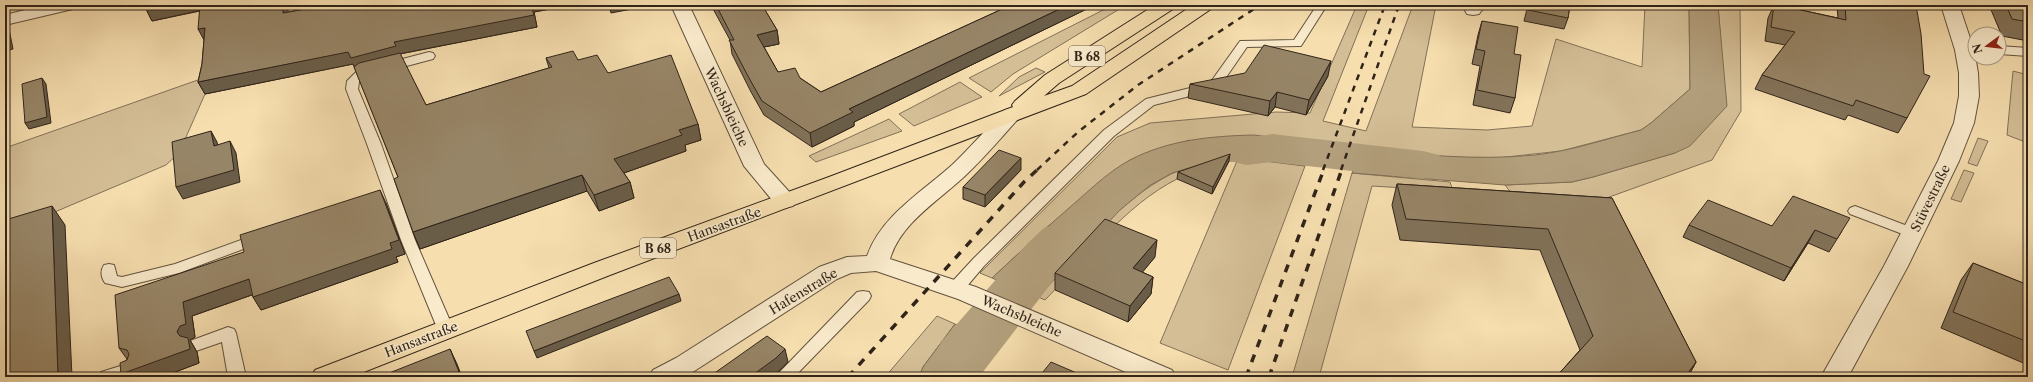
<svg xmlns="http://www.w3.org/2000/svg" width="2033" height="382" font-family="'Libre Caslon Text',serif">
	<style>
		.green { fill: #d4be96; stroke: #827158 }
		.water { fill: #b39f7c; stroke: #7f6e54 }
		.lines { fill: none; stroke-linecap: round; stroke-linejoin: round }
		.river { fill: #b39f7c; fill-rule: evenodd }
		.lane-casing { stroke: #62523e; stroke-width: 2 }
		.street-casing { stroke: #62523e; stroke-width: 2 }
		.primary-casing { stroke: #302419; stroke-width: 2 }
		.lane { fill: #f9eacb; fill-rule: evenodd }
		.street { fill: #f9eacb; fill-rule: evenodd }
		.primary { fill: #f6deaf; fill-rule: evenodd }
		.rail-far1 { stroke: #302419; stroke-width: 2.5; stroke-dasharray: 6 6; stroke-linecap: butt }
		.rail { stroke: #302419; stroke-width: 3.5; stroke-dasharray: 8 8; stroke-linecap: butt }
		.wall { fill: #827259; stroke: #302419 }
		.shaded-wall { fill: #6a5d48; stroke: #302419 }
		.building { fill: #978567; stroke: #302419 }
		.labels { text-anchor: middle; dominant-baseline: central; stroke-width: 3; stroke-linejoin: round; paint-order: stroke }
		.shield { fill: #f9eacb; stroke: #6c5f4e; stroke-width: 1 }
		.shield-label { font-size: 12px; font-weight: bold; fill: #302419 }
		.street-label { font-size: 13px; fill: #302419; stroke: #f9eacb }
	</style>
	<rect width="100%" height="100%" fill="#f6deaf"/>
	<filter id="stains"><feTurbulence type="fractalNoise" baseFrequency=".005" numOctaves="4"/><feColorMatrix values="0 0 0 0 .2 0 0 0 0 .09 0 0 0 0 .02 0 0 0 .5 -.17"/></filter>
	<radialGradient id="worn" r=".72"><stop offset=".6" stop-color="#630" stop-opacity="0"/><stop offset="1" stop-color="#630" stop-opacity=".3"/></radialGradient>
	<path class="green" d="M 1113,5 L 1126,5 L 1013,74 L 991,92 L 969,78 Z
		M 1357,5 L 1369,5 L 1323,121 L 1366,131 L 1413,5 L 1436,5 L 1412,127 L 1487,130 L 1532,126 L 1556,39 L 1642,67 L 1645,5 L 1689,5 L 1690,89 L 1651,123 L 1641,130 L 1561,151 L 1497,158 L 1445,157 L 1360,150 L 1298,141 L 1265,160 L 1305,166 L 1228,370 L 1160,343 L 1237,161 L 1229,161 C 1212,167 1193,171 1177,179 C 1124,206 1086,258 1045,300 L 1038,297 C 1078,253 1117,202 1171,174 C 1183,168 1199,165 1212,161 L 1190,140 L 1158,149 L 1130,160 L 1046,228 L 992,278 L 980,273 L 1117,137 L 1150,123 L 1276,112 L 1310,113 Z
		M 1718,5 L 1740,5 L 1741,111 L 1712,160 L 1601,200 L 1512,194 L 1505,185 L 1572,182 L 1593,177 L 1675,153 L 1720,32 Z
		M 1036,68 L 1045,72 L 999,96 L 1019,77 Z
		M 2013,71 L 2028,75 L 2028,143 L 2007,135 Z
		M 209,76 L 205,94 L 179,153 L 166,165 L 5,233 L 5,148 Z
		M 960,82 L 982,97 L 914,126 L 899,114 Z
		M 889,119 L 902,131 L 816,162 L 809,156 Z
		M 1978,138 L 1988,141 L 1977,166 L 1968,163 Z
		M 1964,170 L 1974,173 L 1961,202 L 1951,199 Z
		M 1352,173 L 1450,182 L 1453,191 L 1372,186 L 1319,377 L 1292,377 Z
		M 937,316 L 955,324 L 923,367 L 919,377 L 885,377 Z"/>
	<path class="water" d="M 1689,5 L 1718,5 L 1727,106 L 1690,146 L 1675,153 L 1593,177 L 1572,182 L 1505,185 L 1352,173 L 1360,150 C 1418,154 1476,161 1535,155 C 1571,151 1606,139 1641,130 L 1651,123 L 1690,89 Z
		M 1254,135 L 1315,143 L 1305,166 L 1239,158 L 1212,161 L 1172,173 L 1149,186 L 1120,210 L 1038,297 L 992,278 C 1020,252 1048,226 1077,201 C 1093,187 1111,170 1130,160 C 1168,140 1211,136 1254,135 Z
		M 955,324 L 1002,345 L 977,377 L 919,377 L 923,367 Z"/>
	<g class="lines">
		<path class="river" d="M 1272,134 L 1423,151 L 1439,155 L 1446,165 L 1439,175 L 1423,179 L 1272,162 L 1246,165 L 1230,161 L 1223,151 L 1230,141 Z
			M 1062,223 L 1080,228 L 1087,240 L 1080,252 L 1063,268 L 979,377 L 921,377 L 942,341 L 1027,244 L 1044,228 Z"/>
		<defs>
			<path id="lane" d="M 1317,5 L 1327,5 L 1301,46 L 1247,47 L 1218,89 L 1154,105 L 1114,136 L 984,266 L 962,292 L 956,293 L 950,292 L 948,288 L 950,284 L 974,258 L 1104,130 L 1146,99 L 1210,83 L 1240,41 L 1294,40 Z
				M 1963,41 L 1975,43 L 1975,49 L 1959,46 L 1957,44 L 1959,42 Z
				M 1999,46 L 2028,48 L 2028,56 L 1999,54 Z
				M 429,52 L 433,53 L 435,56 L 433,59 L 365,77 L 359,82 L 358,89 L 381,144 L 415,240 L 454,330 L 452,334 L 446,336 L 440,334 L 438,330 L 401,240 L 367,144 L 346,89 L 347,81 L 357,71 Z
				M 1855,206 L 1918,230 L 1920,233 L 1918,236 L 1913,238 L 1850,214 L 1848,211 L 1850,208 Z
				M 260,233 L 265,235 L 267,238 L 265,241 L 179,273 L 122,287 L 105,283 C 101,277 100,271 104,265 L 109,264 L 114,265 L 117,276 L 122,277 L 175,264 Z
				M 863,291 L 869,292 L 871,296 L 869,300 L 794,377 L 775,377 L 857,292 Z
				M 228,327 L 234,329 L 236,333 L 246,377 L 228,377 L 222,342 L 196,351 L 190,349 L 188,345 L 190,341 Z
				M 130,363 L 136,365 L 138,369 L 136,373 L 126,377 L 98,377 L 101,372 Z"/>
			<path id="street" d="M 45,5 L 76,5 L 73,9 L 5,25 L 5,15 Z
				M 671,5 L 689,5 L 764,164 L 793,196 L 796,201 L 793,206 L 785,208 L 777,206 L 744,166 Z
				M 1462,5 L 1480,5 L 1482,10 L 1479,14 L 1473,15 L 1467,14 Z
				M 1941,5 L 1959,5 L 1974,50 L 1978,73 L 1979,96 L 1974,123 L 1959,161 L 1908,266 L 1848,377 L 1821,377 L 1884,266 L 1938,161 L 1954,123 L 1959,96 L 1959,73 L 1955,50 Z
				M 1012,108 L 1019,110 L 1022,114 L 1019,118 C 1002,137 985,157 967,174 C 940,200 901,222 890,259 L 976,287 L 1172,370 L 1176,377 L 1137,377 L 958,299 L 876,271 L 851,273 L 837,279 L 685,377 L 649,377 L 653,370 L 676,358 L 819,267 L 847,257 L 867,256 C 881,216 922,192 952,165 C 970,148 987,128 1005,110 Z"/>
			<path id="primary" d="M 1155,5 L 1176,5 L 1173,9 L 1059,83 L 1044,96 L 1072,86 L 1193,5 L 1214,5 L 1211,9 L 1086,94 L 610,275 L 351,377 L 311,377 L 315,370 L 594,263 L 829,177 L 1013,107 L 1012,105 L 1015,101 L 1045,75 Z"/>
		</defs>
		<use href="#lane" class="lane-casing"/>
		<use href="#street" class="street-casing"/>
		<use href="#primary" class="primary-casing"/>
		<use href="#lane" class="lane"/>
		<use href="#street" class="street"/>
		<use href="#primary" class="primary"/>
		<path class="rail-far1" d="M 1037,170 L 1078,132 L 1138,85 L 1260,5
			M 1323,170 L 1385,5
			M 1341,170 L 1399,5"/>
		<path class="rail" d="M 848,377 L 1024,182 L 1038,169
			M 1246,377 L 1324,169
			M 1269,377 L 1342,169"/>
	</g>
	<path class="wall" d="M 329,5 L 571,5 L 534,12 L 537,27 L 400,54 L 426,105 L 549,68 L 546,58 L 578,60 L 608,73 L 698,124 L 701,140 L 685,145 L 686,151 L 624,173 L 630,182 L 634,198 L 599,211 L 587,191 L 420,249 L 413,232 L 398,177 L 353,64 L 205,94 L 198,82 L 202,64 L 204,40 L 200,11 L 152,21 L 146,9 L 288,12 Z
		M 711,5 L 762,5 L 777,30 L 779,44 L 764,47 L 778,72 L 800,78 L 821,92 L 1011,5 L 1095,5 L 854,122 L 854,126 L 812,147 L 764,115 L 751,92 L 732,54 L 730,40 Z
		M 1528,5 L 1570,5 L 1568,18 L 1564,29 L 1524,21 Z
		M 1774,5 L 1778,5 L 1838,18 L 1837,7 L 1838,5 L 1916,5 L 1907,118 L 1898,133 L 1848,115 L 1845,120 L 1755,89 L 1762,75 L 1785,45 L 1765,41 L 1768,18 Z
		M 1989,5 L 2028,5 L 2028,41 L 2002,36 Z
		M 1482,21 L 1514,54 L 1515,98 L 1510,113 L 1473,105 L 1480,66 L 1472,64 L 1478,35 Z
		M 1328,76 L 1306,115 L 1275,107 L 1268,116 L 1188,98 L 1190,84 Z
		M 1229,161 L 1212,194 L 1177,179 L 1178,172 Z
		M 1021,170 L 985,207 L 963,199 L 963,187 Z
		M 1397,184 L 1612,198 L 1696,362 L 1688,377 L 1556,377 L 1580,350 L 1540,250 L 1400,240 L 1392,205 Z
		M 386,203 L 405,254 L 396,257 L 398,262 L 261,310 L 253,297 L 252,295 L 192,316 L 195,337 L 190,340 L 197,352 L 199,363 L 162,377 L 123,377 L 121,374 L 127,359 L 119,348 L 244,252 Z
		M 1689,225 L 1772,226 L 1842,231 L 1829,252 L 1808,243 L 1784,281 L 1683,237 Z
		M 1155,257 L 1142,272 L 1153,277 L 1151,294 L 1128,322 L 1055,290 L 1055,273 Z
		M 1973,263 L 2028,285 L 2028,365 L 1941,328 L 1961,280 Z"/>
	<path class="shaded-wall" d="M 166,5 L 205,5 L 207,9 L 152,21 L 146,9 Z
		M 283,5 L 288,5 L 288,24 L 283,13 Z
		M 531,5 L 571,5 L 534,12 L 537,27 L 399,54 L 356,70 L 353,64 L 205,94 L 198,82 L 394,42 Z
		M 609,5 L 653,5 L 611,13 Z
		M 1068,5 L 1095,5 L 854,122 L 854,126 L 812,147 L 810,133 L 849,109 Z
		M 5,22 L 9,29 L 13,49 L 5,51 Z
		M 205,28 L 204,40 L 198,29 Z
		M 777,30 L 779,44 L 759,48 L 757,35 Z
		M 1331,61 L 1328,76 L 1306,115 L 1309,100 Z
		M 42,78 L 46,84 L 51,123 L 29,129 L 25,123 Z
		M 1277,92 L 1275,107 L 1268,116 L 1270,101 Z
		M 698,124 L 701,140 L 685,145 L 686,151 L 618,175 L 614,159 L 679,130 Z
		M 211,131 L 217,142 L 220,157 L 214,146 Z
		M 230,141 L 236,153 L 240,182 L 183,199 L 176,187 Z
		M 1230,154 L 1229,161 L 1212,194 L 1213,187 Z
		M 1021,158 L 1021,170 L 985,207 L 985,195 Z
		M 582,175 L 587,191 L 420,249 L 413,232 Z
		M 630,182 L 634,198 L 599,211 L 594,195 Z
		M 380,190 L 386,203 L 405,254 L 396,257 L 398,262 L 261,310 L 253,297 L 390,243 Z
		M 52,206 L 65,225 L 72,377 L 58,377 Z
		M 1815,230 L 1808,243 L 1784,281 L 1791,268 Z
		M 1157,240 L 1155,257 L 1132,285 L 1133,268 Z
		M 1153,277 L 1151,294 L 1128,322 L 1130,306 Z
		M 249,279 L 257,293 L 192,316 L 195,337 L 190,340 L 197,352 L 199,363 L 162,377 L 123,377 L 121,374 L 177,332 L 183,302 Z
		M 679,294 L 681,301 L 537,358 L 534,351 Z
		M 450,349 L 457,364 L 462,377 L 461,377 Z
		M 785,349 L 788,362 L 779,371 L 771,377 L 750,377 Z
		M 1696,362 L 1688,377 L 1685,377 Z"/>
	<path class="building" d="M 146,5 L 166,5 L 146,9 Z
		M 200,5 L 283,5 L 283,13 L 329,5 L 531,5 L 534,15 L 394,42 L 396,46 L 351,58 L 348,52 L 198,82 L 202,64 L 205,28 L 198,29 Z
		M 716,5 L 762,5 L 777,30 L 757,35 L 778,72 L 795,68 L 800,78 L 821,92 L 1011,5 L 1068,5 L 849,109 L 853,112 L 810,133 L 762,101 L 749,78 L 729,40 L 734,40 Z
		M 1529,5 L 1570,5 L 1568,18 L 1528,10 Z
		M 1774,5 L 1778,5 L 1846,20 L 1845,5 L 1916,5 L 1921,34 L 1924,74 L 1930,76 L 1907,118 L 1856,100 L 1853,106 L 1762,75 L 1795,32 L 1771,27 Z
		M 2006,5 L 2028,5 L 2028,22 L 2012,19 Z
		M 1482,21 L 1518,27 L 1514,54 L 1521,55 L 1515,98 L 1477,90 L 1485,51 L 1476,49 Z
		M 1264,45 L 1331,61 L 1309,100 L 1277,92 L 1270,101 L 1190,84 L 1245,73 Z
		M 573,51 L 578,60 L 597,55 L 608,73 L 671,55 L 698,124 L 679,130 L 682,135 L 614,159 L 630,182 L 594,195 L 582,175 L 413,232 L 394,179 L 398,177 L 354,67 L 359,63 L 400,53 L 426,105 L 552,67 L 546,58 Z
		M 42,78 L 47,117 L 25,123 L 22,84 Z
		M 211,131 L 214,146 L 230,141 L 234,170 L 176,187 L 172,142 Z
		M 999,150 L 1021,158 L 985,195 L 963,187 Z
		M 1230,154 L 1213,187 L 1178,172 Z
		M 1397,184 L 1612,198 L 1696,362 L 1685,377 L 1556,377 L 1593,336 L 1548,229 L 1406,219 Z
		M 380,190 L 399,240 L 390,243 L 392,249 L 253,297 L 249,279 L 183,302 L 186,324 L 180,326 L 177,332 L 180,336 L 188,338 L 190,349 L 121,374 L 120,363 L 127,360 L 129,354 L 127,350 L 119,348 L 115,295 L 244,252 L 240,235 Z
		M 1793,196 L 1850,218 L 1837,239 L 1815,230 L 1791,268 L 1689,225 L 1708,200 L 1772,226 Z
		M 52,206 L 58,377 L 5,377 L 5,220 Z
		M 1105,219 L 1157,240 L 1133,268 L 1153,277 L 1130,306 L 1055,273 Z
		M 1973,263 L 2028,285 L 2028,342 L 1953,312 Z
		M 669,277 L 679,294 L 534,351 L 526,331 Z
		M 767,336 L 785,349 L 776,358 L 750,377 L 709,377 Z
		M 450,349 L 461,377 L 379,377 Z
		M 1051,362 L 1086,377 L 1039,377 Z"/>
	<g class="labels">
		<g class="shield">
			<rect x="1069" y="46" width="36" height="20" rx="3"/>
			<rect x="640" y="238" width="36" height="20" rx="3"/>
		</g>
		<g class="shield-label">
			<text x="1087" y="56">B 68</text>
			<text x="658" y="248">B 68</text>
		</g>
		<g class="street-label">
			<text transform="translate(727 107) rotate(65)">Wachsbleiche</text>
			<text transform="translate(1930 198) rotate(-64)">Stüvestraße</text>
			<text transform="translate(724 224) rotate(-20)">Hansastraße</text>
			<text transform="translate(803 291) rotate(-31)">Hafenstraße</text>
			<text transform="translate(1022 316) rotate(23)">Wachsbleiche</text>
			<text transform="translate(421 339) rotate(-21)">Hansastraße</text>
		</g>
	</g>
	<rect width="2033" height="382" fill="none" stroke="#f6deaf" stroke-width="20"/>
	<rect x="6" y="6" width="2021" height="370" fill="none" stroke="#302419" stroke-width="2"/>
	<rect x="10" y="10" width="2013" height="362" fill="none" stroke="#302419"/>
	<g transform="translate(1987 46) rotate(255)"><circle r="19" fill="#f9eacb" stroke="#a99b84"/>
	<path d="M0-3L7 15L0 10L-7 15Z" fill="#8f2418"/>
	<text y="-6" font-size="11" font-weight="bold" text-anchor="middle" fill="#302419">N</text>
	</g>
	<rect width="100%" height="100%" filter="url(#stains)"/>
	<rect width="100%" height="100%" fill="url(#worn)"/>
</svg>
